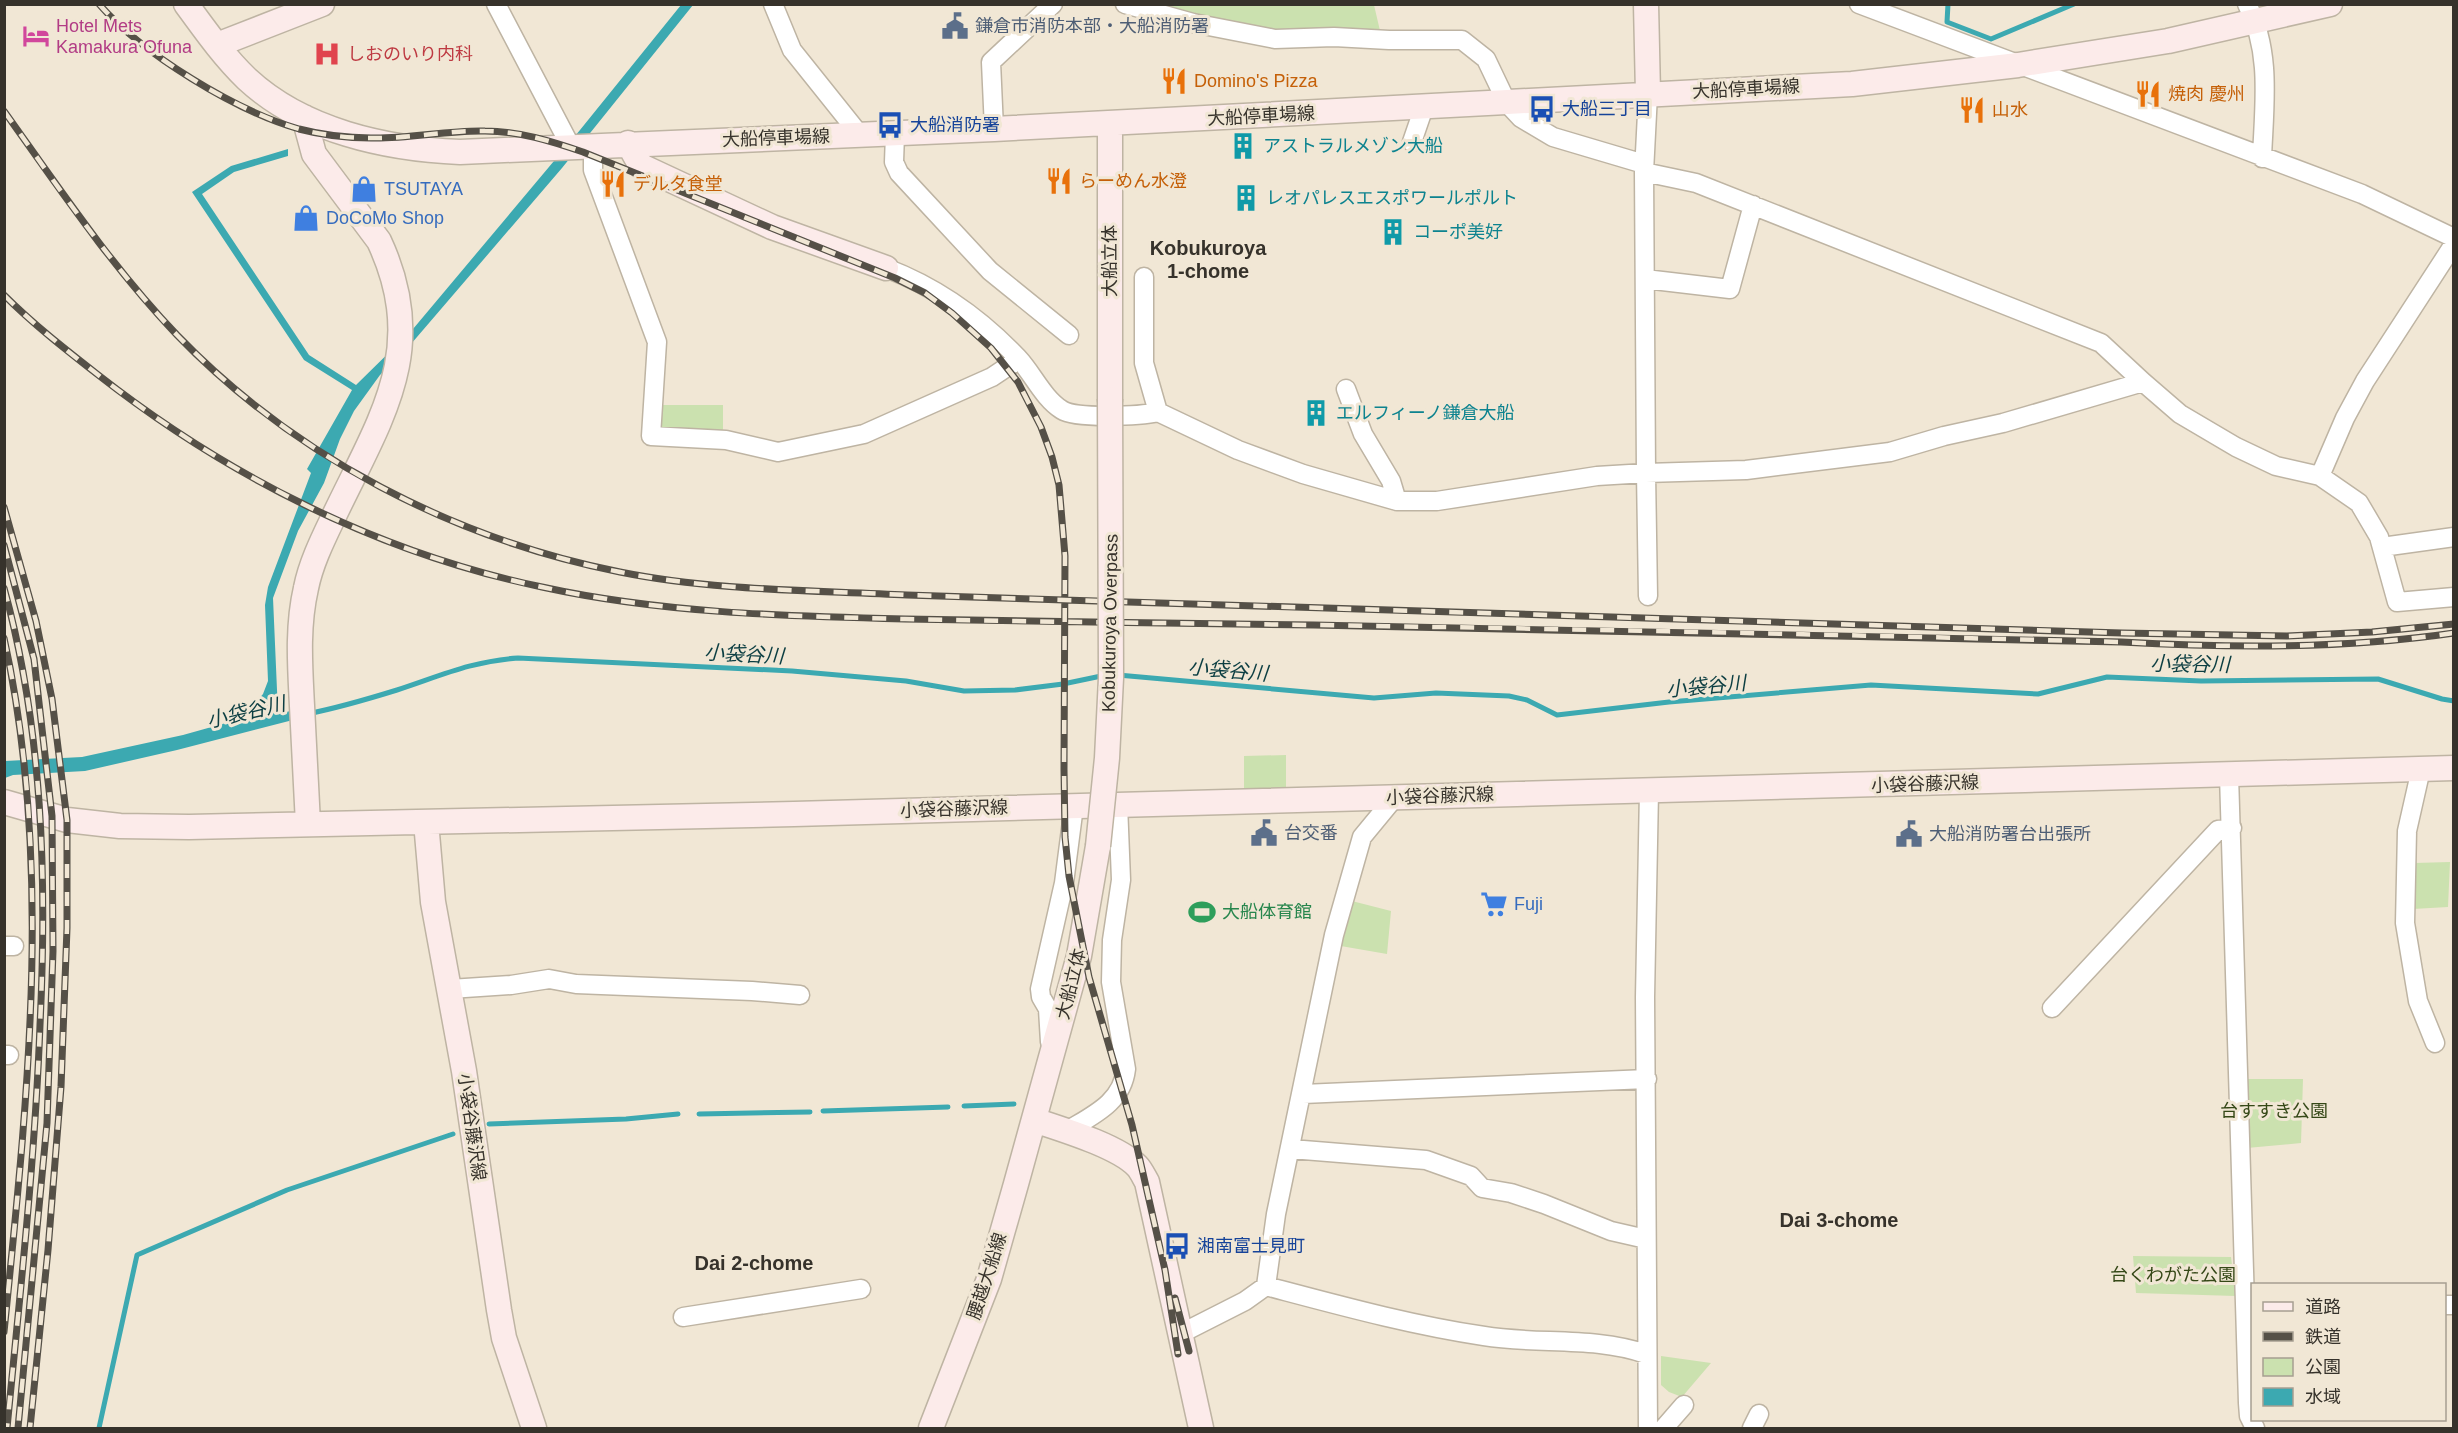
<svg xmlns="http://www.w3.org/2000/svg" width="2458" height="1433" font-family="Helvetica,'Noto Sans JP',sans-serif">
	<style>
		.green { fill: #cbe1af }
		.water { fill: #3ca9b1 }
		.lines { fill: none; stroke-linecap: round; stroke-linejoin: round }
		.stream { stroke: #3ca9b1; stroke-width: 5 }
		.street-casing { stroke: #beb4a3; stroke-width: 21 }
		.secondary-casing { stroke: #beb4a3; stroke-width: 27 }
		.street { stroke: #fff; stroke-width: 18 }
		.secondary { stroke: #fcebea; stroke-width: 24 }
		.rail-casing { stroke: #555047; stroke-width: 7 }
		.rail { stroke: #f1e7d5; stroke-width: 4.5; stroke-dasharray: 14; stroke-linecap: butt }
		.secondary-bridge-casing { stroke: #beb4a3; stroke-width: 27; stroke-linecap: butt }
		.secondary-bridge { stroke: #fcebea; stroke-width: 24 }
		.labels { text-anchor: middle; dominant-baseline: central; stroke-width: 6; stroke-linejoin: round; paint-order: stroke }
		.hotel-label { font-size: 18px; fill: #b23c85; stroke: #f1e7d5; text-anchor: start }
		.service-label { font-size: 18px; fill: #4e5e75; stroke: #f1e7d5; text-anchor: start }
		.health-label { font-size: 18px; fill: #be3a42; stroke: #f1e7d5; text-anchor: start }
		.food-label { font-size: 18px; fill: #c56008; stroke: #f1e7d5; text-anchor: start }
		.street-label { font-size: 18px; fill: #36322b; stroke: #f1e7d5 }
		.transit-label { font-size: 18px; fill: #164399; stroke: #f1e7d5; text-anchor: start }
		.culture-label { font-size: 18px; fill: #0d838f; stroke: #f1e7d5; text-anchor: start }
		.shop-label { font-size: 18px; fill: #366cbe; stroke: #f1e7d5; text-anchor: start }
		.leisure-label { font-size: 18px; fill: #27864d; stroke: #f1e7d5; text-anchor: start }
		.park-label { font-size: 18px; fill: #354817; stroke: #f1e7d5 }
		.neighbourhood-label { font-size: 20px; font-weight: bold; fill: #36322b; stroke: #f1e7d5 }
		.water-label { font-size: 20px; font-style: italic; fill: #0c3e42; stroke: #f1e7d5 }
	</style>
	<rect width="100%" height="100%" fill="#f1e7d5"/>
	<path class="green" d="M 1147,5 L 1374,5 L 1381,35 L 1276,33 Z
		M 661,405 L 723,405 L 723,432 L 659,428 Z
		M 1286,755 L 1286,792 L 1244,792 L 1244,756 Z
		M 2450,862 L 2448,907 L 2413,909 L 2414,863 Z
		M 1348,900 L 1391,911 L 1387,954 L 1335,945 Z
		M 2246,1079 L 2303,1079 L 2301,1143 L 2247,1148 Z
		M 2133,1256 L 2231,1257 L 2236,1296 L 2136,1293 Z
		M 1661,1356 L 1711,1363 L 1682,1397 L 1669,1392 L 1661,1385 Z"/>
	<path class="water" d="M 681,5 L 693,5 L 562,168 L 411,344 L 380,375 L 354,411 L 340,439 L 324,483 L 298,531 L 273,598 L 278,713 L 312,708 L 313,718 L 289,721 L 177,750 L 85,771 L 13,775 L 5,778 L 5,761 L 82,757 L 183,735 L 233,721 L 248,712 L 263,694 L 268,681 L 265,605 L 268,587 L 311,473 L 307,469 L 352,390 L 304,360 L 192,192 L 231,166 L 288,149 L 288,156 L 234,172 L 202,194 L 309,355 L 356,385 L 413,329 L 580,130 Z"/>
	<g class="lines">
		<path class="stream" d="M 1948,4 L 1947,22 L 1991,39 L 2074,4
			M 1118,675 L 1374,698 L 1436,693 L 1509,696 L 1527,700 L 1557,715 L 1669,702 L 1871,685 L 2038,694 L 2107,677 L 2201,681 L 2378,679 L 2442,699 L 2454,701
			M 307,714 C 337,708 368,699 397,690 C 440,676 472,661 518,658 L 792,671 L 906,681 L 964,691 L 1015,690 L 1063,684 L 1106,675
			M 964,1106 L 1014,1104
			M 823,1111 L 948,1107
			M 699,1114 L 810,1112
			M 489,1124 L 626,1119 L 678,1114
			M 99,1428 L 137,1255 L 287,1190 L 453,1134"/>
		<defs>
			<path id="street" d="M 496,4 L 571,147
				M 773,4 L 792,50 L 860,135
				M 1125,4 L 1193,23 L 1275,39 L 1334,37 L 1389,40 L 1462,40 L 1486,59 L 1507,103 L 1521,118 L 1553,137 L 1644,164
				M 1859,4 L 2362,194 L 2454,238
				M 2247,4 C 2272,52 2264,106 2262,158
				M 1648,94 L 1644,172 L 1646,473 L 1746,470 L 1890,452 L 1944,436 L 2003,423 L 2143,382 L 2180,414 L 2236,447 L 2276,466 L 2320,476 L 2359,503 L 2379,537 L 2397,602 L 2454,597
				M 994,129 L 991,62 L 1053,4
				M 895,134 L 894,162 L 899,173 L 990,271 L 1069,335
				M 1412,142 L 1424,107
				M 593,145 L 593,170 L 657,342 L 651,436 L 726,440 L 778,452 L 864,434 L 992,377 L 1019,359
				M 1644,172 L 1696,183 L 2101,343 L 2143,382
				M 886,268 C 936,287 981,319 1018,358 C 1033,374 1043,398 1062,410 C 1076,419 1141,416 1158,412 L 1238,450 L 1303,474 L 1397,501 L 1437,501 L 1597,476 L 1646,473 L 1648,596
				M 1144,277 L 1144,363 L 1158,412
				M 1645,279 L 1730,289 L 1753,205
				M 1346,389 L 1363,434 L 1391,481 L 1397,501
				M 2320,476 L 2345,418 L 2365,381 L 2454,244
				M 2382,547 L 2454,537
				M 2421,769 L 2407,831 L 2405,923 L 2418,1001 L 2435,1043
				M 2229,775 L 2248,1403 L 2249,1416 L 2255,1428
				M 4,946 L 14,946
				M 450,989 L 511,985 L 549,979 L 576,984 L 752,991 L 800,995
				M 2052,1008 L 2218,830 L 2232,828
				M 1050,1042 L 1048,1009 L 1041,997 L 1040,989 L 1064,883 L 1074,806
				M 4,1055 L 9,1055
				M 1303,1094 L 1647,1079
				M 1067,1131 C 1093,1115 1122,1103 1126,1069 L 1111,982 L 1112,940 L 1121,880 L 1118,804
				M 1291,1149 L 1426,1160 L 1471,1176 L 1482,1188 L 1511,1193 L 1544,1204 L 1611,1231 L 1646,1239
				M 1266,1286 C 1338,1305 1410,1325 1484,1336 C 1538,1345 1594,1336 1646,1354
				M 2444,1305 L 2454,1305
				M 683,1317 L 861,1289
				M 1180,1334 L 1245,1301 L 1266,1286 L 1276,1214 L 1334,935 L 1362,837 L 1395,797
				M 1648,1428 L 1645,997 L 1649,791
				M 1664,1428 L 1684,1405
				M 1752,1428 L 1759,1414"/>
			<path id="secondary" d="M 186,4 C 205,30 224,57 247,79 C 303,131 386,149 460,152 L 994,129 L 1852,84 L 2018,65 L 2168,41 L 2330,4
				M 1646,4 L 1648,94
				M 217,45 L 322,4
				M 304,117 L 314,154 L 379,241 C 430,350 380,419 334,516 C 323,539 311,563 306,588 C 297,627 300,666 302,706 C 304,745 306,785 308,824
				M 1110,123 L 1110,399
				M 628,143 L 641,166 L 772,227 L 886,268
				M 4,802 L 67,820 L 120,826 L 189,827 L 794,814 L 2454,768
				M 426,822 L 433,902 L 464,1071 L 499,1310 L 504,1338 L 534,1428
				M 1034,1120 C 1061,1129 1118,1146 1137,1166 C 1141,1170 1144,1177 1147,1182 L 1201,1428
				M 931,1428 L 989,1279 L 1016,1184 L 1079,956 L 1098,846"/>
		</defs>
		<use href="#street" class="street-casing"/>
		<use href="#secondary" class="secondary-casing"/>
		<use href="#street" class="street"/>
		<use href="#secondary" class="secondary"/>
		<defs>
			<path id="rail" d="M 99,4 C 142,54 236,111 299,129 C 322,135 347,138 371,138 C 409,139 447,130 485,131 C 519,131 551,141 583,152 L 895,278 L 925,293 L 952,313 L 991,348 L 1018,382 L 1041,427 L 1052,457 L 1059,485 L 1065,556 L 1064,769 L 1065,837 L 1069,876 L 1089,977 L 1132,1125 L 1165,1270 L 1178,1354
				M 4,111 C 59,188 112,267 177,335 C 295,457 454,539 620,572 C 714,591 812,590 907,595 L 2122,633 L 2287,636 L 2372,632 L 2454,624
				M 4,295 C 33,324 65,349 97,374 C 227,476 379,553 542,587 C 661,613 783,616 905,619 C 1041,622 1178,623 1314,625 C 1583,629 1852,635 2121,642 C 2232,648 2344,649 2454,633
				M 4,507 L 36,621 L 52,699 L 67,820 L 67,928 L 61,1087 L 48,1250 L 30,1428
				M 4,545 L 34,659 L 52,816 L 53,951 L 47,1123 L 18,1428
				M 4,588 C 43,730 47,879 40,1025 C 35,1160 20,1294 7,1428
				M 4,638 C 54,866 27,1103 4,1332
				M 1175,1298 L 1189,1351"/>
		</defs>
		<use href="#rail" class="rail-casing"/>
		<use href="#rail" class="rail"/>
		<defs>
			<path id="secondary-bridge" d="M 1098,846 L 1107,758 L 1111,678 L 1110,399"/>
		</defs>
		<use href="#secondary-bridge" class="secondary-bridge-casing"/>
		<use href="#secondary-bridge" class="secondary-bridge"/>
	</g>
	<defs>
		<symbol id="civic-bare" viewBox="-9 -9 18 18"><path d="M-.6-6.5H3V-4.5H.6V-3L4-1V1h2V6H-6V1h2V-1L-.6-3ZM-1.2 2.5V6h2.4V2.5Z" fill="#5c6f8a" stroke="#f1e7d5" stroke-width="2.5" paint-order="stroke"/></symbol>
		<symbol id="hotel-bare" viewBox="-9 -9 18 18"><path d="M-6-4.5h1.5V1H6V5H4.5V3h-9V5H-6ZM-4 0a1.8 1.8 0 1 1 3.6 0ZM.5 0V-2.5h3Q6-2.5 6 0Z" fill="#d1479c" stroke="#f1e7d5" stroke-width="2.5" paint-order="stroke"/></symbol>
		<symbol id="hospital-bare" viewBox="-9 -9 18 18"><path d="M-5-5h3v3.5h4V-5h3V5h-3V1.5h-4V5h-3Z" fill="#e0444e" stroke="#f1e7d5" stroke-width="2.5" paint-order="stroke"/></symbol>
		<symbol id="restaurant-bare" viewBox="-9 -9 18 18"><path d="M-5-6h1v4h1v-4h1v4h1v-4h1v5L-1.5 .5V6h-2V.5L-5-1ZM5-6V6H3V1.5H1.5Q1.5-4 5-6Z" fill="#e8710a" stroke="#f1e7d5" stroke-width="2.5" paint-order="stroke"/></symbol>
		<symbol id="bus-bare" viewBox="-9 -9 18 18"><path d="M-5-6H5V4H4V6H2V4H-2V6H-4V4H-5ZM-3.5-4V0h7V-4ZM-3.5 1.2v1.5H-2V1.2ZM2 1.2v1.5H3.5V1.2Z" fill="#1a4fb4" stroke="#f1e7d5" stroke-width="2.5" paint-order="stroke"/></symbol>
		<symbol id="building-bare" viewBox="-9 -9 18 18"><path d="M-4-6H4V6H1V3H-1V6H-4ZM-2.5-4.3h1.7v1.8h-1.7ZM.8-4.3h1.7v1.8H.8ZM-2.5-1h1.7V.8h-1.7ZM.8-1h1.7V.8H.8Z" fill="#0f9aa8" stroke="#f1e7d5" stroke-width="2.5" paint-order="stroke"/></symbol>
		<symbol id="shop-bare" viewBox="-9 -9 18 18"><path d="M-5-2.5h2.3a2.7 3.5 0 0 1 5.4 0H5L5.5 6h-11ZM-1.5-2.5h3a1.5 2.3 0 0 0-3 0Z" fill="#3f7fe0" stroke="#f1e7d5" stroke-width="2.5" paint-order="stroke"/></symbol>
		<symbol id="supermarket-bare" viewBox="-9 -9 18 18"><path d="M-6-5.5h2.5l.6 2H6L4.5 2H-2.5L-4.4-4H-6ZM-1.5 3.2a1.3 1.3 0 1 0 .1 0ZM3 3.2a1.3 1.3 0 1 0 .1 0Z" fill="#3f7fe0" stroke="#f1e7d5" stroke-width="2.5" paint-order="stroke"/></symbol>
		<symbol id="stadium-bare" viewBox="-9 -9 18 18"><path d="M0-5a6.5 5 0 1 0 0 10a6.5 5 0 1 0 0-10ZM-3.5-1.8h7v3.6h-7Z" fill="#2e9e5b" stroke="#f1e7d5" stroke-width="2.5" paint-order="stroke"/></symbol>
	</defs>
	<g fill-rule="evenodd">
		<use href="#civic-bare" x="936" y="7" width="38" height="38"/>
		<use href="#hotel-bare" x="17" y="17" width="38" height="38"/>
		<use href="#hospital-bare" x="308" y="35" width="38" height="38"/>
		<use href="#restaurant-bare" x="1155" y="62" width="38" height="38"/>
		<use href="#restaurant-bare" x="2129" y="75" width="38" height="38"/>
		<use href="#bus-bare" x="1523" y="90" width="38" height="38"/>
		<use href="#restaurant-bare" x="1953" y="91" width="38" height="38"/>
		<use href="#bus-bare" x="871" y="106" width="38" height="38"/>
		<use href="#building-bare" x="1224" y="127" width="38" height="38"/>
		<use href="#restaurant-bare" x="1040" y="162" width="38" height="38"/>
		<use href="#restaurant-bare" x="594" y="165" width="38" height="38"/>
		<use href="#shop-bare" x="345" y="170" width="38" height="38"/>
		<use href="#building-bare" x="1227" y="179" width="38" height="38"/>
		<use href="#shop-bare" x="287" y="199" width="38" height="38"/>
		<use href="#building-bare" x="1374" y="213" width="38" height="38"/>
		<use href="#building-bare" x="1297" y="394" width="38" height="38"/>
		<use href="#civic-bare" x="1245" y="814" width="38" height="38"/>
		<use href="#civic-bare" x="1890" y="815" width="38" height="38"/>
		<use href="#supermarket-bare" x="1475" y="885" width="38" height="38"/>
		<use href="#stadium-bare" x="1183" y="893" width="38" height="38"/>
		<use href="#bus-bare" x="1158" y="1227" width="38" height="38"/>
	</g>
	<g class="labels">
		<g class="hotel-label">
			<text x="56" y="26">Hotel Mets<tspan x="56" dy="21">Kamakura Ofuna</tspan></text>
		</g>
		<g class="service-label">
			<text x="975" y="26">鎌倉市消防本部・大船消防署</text>
			<text x="1284" y="833">台交番</text>
			<text x="1929" y="834">大船消防署台出張所</text>
		</g>
		<g class="health-label">
			<text x="347" y="54">しおのいり内科</text>
		</g>
		<g class="food-label">
			<text x="1194" y="81">Domino's Pizza</text>
			<text x="2168" y="94">焼肉 慶州</text>
			<text x="1992" y="110">山水</text>
			<text x="1079" y="181">らーめん水澄</text>
			<text x="633" y="184">デルタ食堂</text>
		</g>
		<g class="street-label">
			<text transform="translate(1746 89) rotate(-3)">大船停車場線</text>
			<text transform="translate(1261 116) rotate(-3)">大船停車場線</text>
			<text transform="translate(776 138) rotate(-2)">大船停車場線</text>
			<text transform="translate(1110 261) rotate(-90)">大船立体</text>
			<text transform="translate(1110 623) rotate(-89)">Kobukuroya Overpass</text>
			<text transform="translate(1925 784) rotate(-2)">小袋谷藤沢線</text>
			<text transform="translate(1440 796) rotate(-2)">小袋谷藤沢線</text>
			<text transform="translate(954 809) rotate(-2)">小袋谷藤沢線</text>
			<text transform="translate(1071 984) rotate(-76)">大船立体</text>
			<text transform="translate(472 1127) rotate(82)">小袋谷藤沢線</text>
			<text transform="translate(987 1276) rotate(-72)">腰越大船線</text>
		</g>
		<g class="transit-label">
			<text x="1562" y="109">大船三丁目</text>
			<text x="910" y="125">大船消防署</text>
			<text x="1197" y="1246">湘南富士見町</text>
		</g>
		<g class="culture-label">
			<text x="1263" y="146">アストラルメゾン大船</text>
			<text x="1266" y="198">レオパレスエスポワールポルト</text>
			<text x="1413" y="232">コーポ美好</text>
			<text x="1336" y="413">エルフィーノ鎌倉大船</text>
		</g>
		<g class="shop-label">
			<text x="384" y="189">TSUTAYA</text>
			<text x="326" y="218">DoCoMo Shop</text>
			<text x="1514" y="904">Fuji</text>
		</g>
		<g class="leisure-label">
			<text x="1222" y="912">大船体育館</text>
		</g>
		<g class="park-label">
			<text x="2274" y="1111">台すすき公園</text>
			<text x="2173" y="1275">台くわがた公園</text>
		</g>
		<g class="neighbourhood-label">
			<text x="1208" y="248">Kobukuroya<tspan x="1208" dy="23">1-chome</tspan></text>
			<text x="1839" y="1220">Dai 3-chome</text>
			<text x="754" y="1263">Dai 2-chome</text>
		</g>
		<g class="water-label">
			<text transform="translate(744 654) rotate(3)">小袋谷川</text>
			<text transform="translate(2190 664) rotate(1)">小袋谷川</text>
			<text transform="translate(1228 670) rotate(5)">小袋谷川</text>
			<text transform="translate(1706 686) rotate(-5)">小袋谷川</text>
			<text transform="translate(246 712) rotate(-13)">小袋谷川</text>
		</g>
	</g>
	<rect width="2458" height="1433" fill="none" stroke="#36322b" stroke-width="12"/>
	<rect x="2251" y="1283" width="195" height="138" fill="#f1e7d5" stroke="#a69f91" stroke-width="1.5"/>
	<rect x="2263" y="1302" width="30" height="9" fill="#fcebea" stroke="#a69f91" stroke-width="1.5"/>
	<text x="2305" y="1313" font-size="18" fill="#36322b">道路</text>
	<rect x="2263" y="1332" width="30" height="9" fill="#555047" stroke="#a69f91" stroke-width="1.5"/>
	<text x="2305" y="1343" font-size="18" fill="#36322b">鉄道</text>
	<rect x="2263" y="1358" width="30" height="18" fill="#cbe1af" stroke="#a69f91" stroke-width="1.5"/>
	<text x="2305" y="1373" font-size="18" fill="#36322b">公園</text>
	<rect x="2263" y="1388" width="30" height="18" fill="#3ca9b1" stroke="#a69f91" stroke-width="1.5"/>
	<text x="2305" y="1403" font-size="18" fill="#36322b">水域</text>
</svg>
